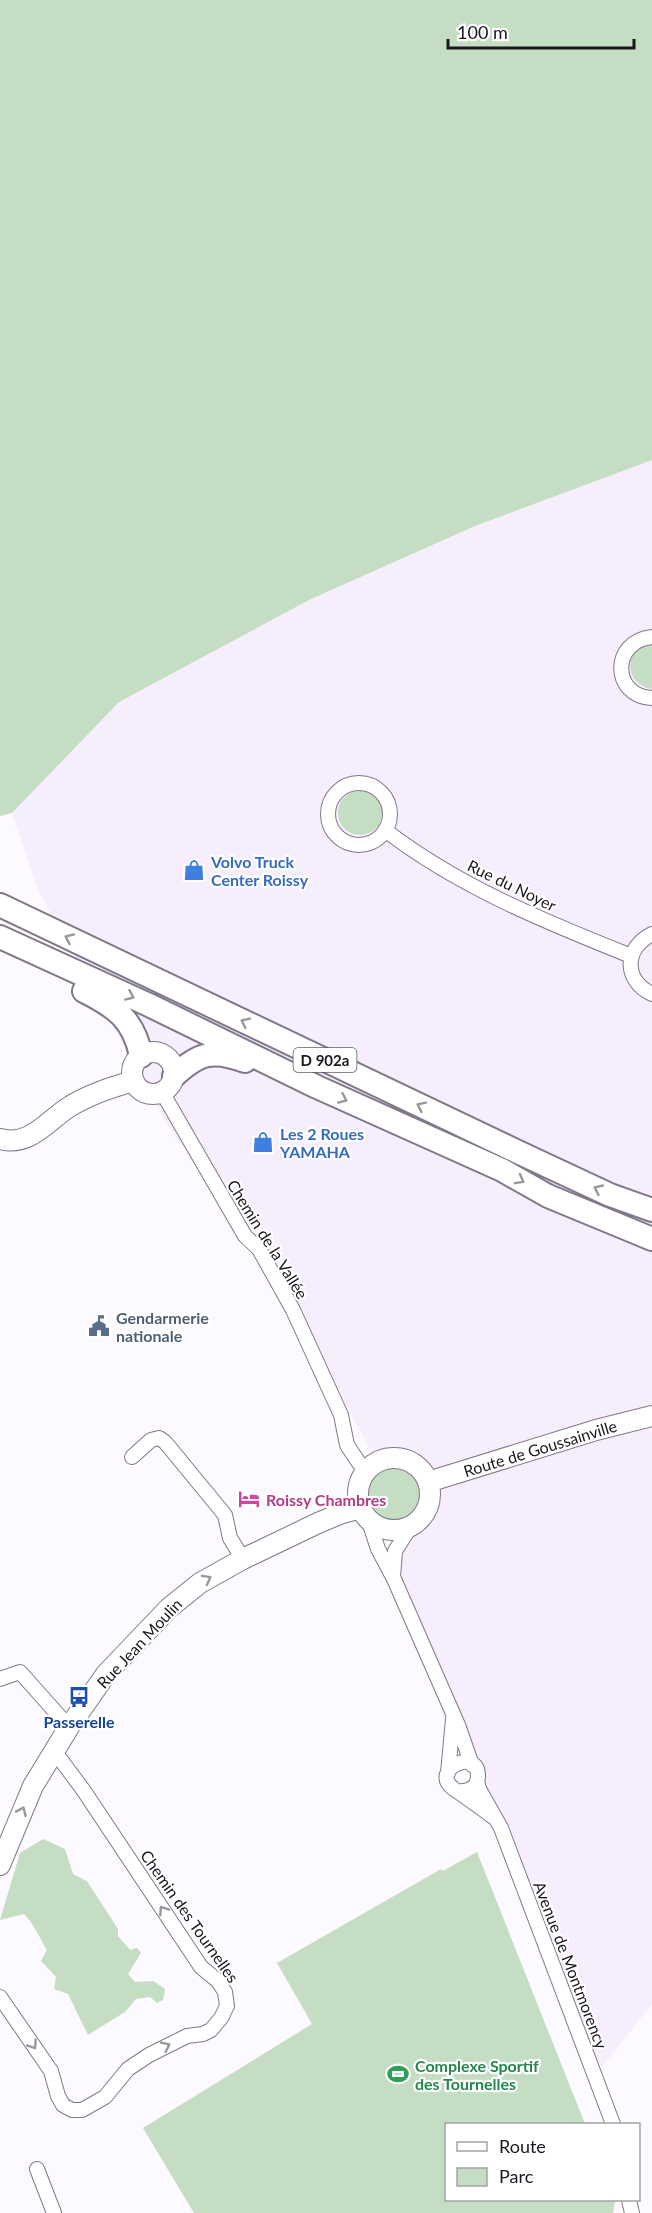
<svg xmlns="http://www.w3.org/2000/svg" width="652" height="2213" font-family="Lato,sans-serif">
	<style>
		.industrial { fill: #f6edfd }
		.green { fill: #c5ddc2 }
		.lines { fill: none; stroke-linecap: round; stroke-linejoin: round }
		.street-casing { stroke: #807788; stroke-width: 16 }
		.secondary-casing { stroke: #807788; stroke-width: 22 }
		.primary-casing { stroke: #807788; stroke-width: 26 }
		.street { stroke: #fff; stroke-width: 14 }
		.secondary { stroke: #fff; stroke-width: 20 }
		.primary { stroke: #fff; stroke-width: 22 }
		.oneway { stroke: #98979a }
		.labels { text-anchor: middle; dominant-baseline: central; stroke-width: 4.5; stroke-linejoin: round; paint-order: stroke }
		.shield { fill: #fff; stroke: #5f5d62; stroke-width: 1.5 }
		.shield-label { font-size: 15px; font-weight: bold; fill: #1b171e }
		.shop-label { font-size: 16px; font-weight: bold; fill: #366cbe; stroke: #fff; text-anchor: start }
		.street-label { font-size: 16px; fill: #1b171e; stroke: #fff }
		.service-label { font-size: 16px; font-weight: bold; fill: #4e5e75; stroke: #fff; text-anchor: start }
		.hotel-label { font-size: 16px; font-weight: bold; fill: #b23c85; stroke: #fff; text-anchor: start }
		.transit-label { font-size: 16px; font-weight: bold; fill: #164399; stroke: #fff }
		.leisure-label { font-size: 16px; font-weight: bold; fill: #27864d; stroke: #fff; text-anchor: start }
	</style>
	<rect width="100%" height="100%" fill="#fcfafe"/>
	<path class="industrial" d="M 652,460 L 652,2004 L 598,2072 L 402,1583 L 367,1443 L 292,1306 L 168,1126 L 38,890 L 12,813 L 119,702 L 299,605 L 475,526 Z"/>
	<path class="green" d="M 0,0 L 652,0 L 652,460 L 475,526 L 309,600 L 119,702 L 12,813 L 0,816 Z
		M 652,644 L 652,689 C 623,684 623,647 652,644 Z
		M338 813a22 22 0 1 1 44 0a22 22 0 1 1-44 0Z
		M368 1495a27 27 0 1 1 54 0a27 27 0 1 1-54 0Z
		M 43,1839 L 65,1849 L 73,1874 L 87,1881 L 118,1929 L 118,1936 L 130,1950 L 137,1948 L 141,1953 L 128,1974 L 135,1982 L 153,1981 L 165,1989 L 163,2000 L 157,2003 L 150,1997 L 136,1999 L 125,2012 L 88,2035 L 68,1994 L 54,1989 L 56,1977 L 41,1961 L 47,1950 C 39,1937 34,1924 24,1914 L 0,1920 L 20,1853 Z
		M 477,1852 L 585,2124 L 446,2124 L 446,2200 L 615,2200 L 613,2213 L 194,2213 L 143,2128 L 312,2024 L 277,1963 L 441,1869 L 443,1871 Z"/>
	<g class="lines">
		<defs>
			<path id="street" d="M 652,637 C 611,641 611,696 652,698
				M328 814a31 31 0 1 1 62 0a31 31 0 1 1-62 0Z
				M 385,830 C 459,887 546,922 631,956
				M 652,934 C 624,948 623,980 652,994
				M 162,1092 L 245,1236 L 259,1249 L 293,1310 L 341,1415 L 347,1445 L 359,1463 L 367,1470
				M 132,1457 L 151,1440 L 159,1438 L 165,1442 L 225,1515 L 230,1538 L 243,1559
				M 368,1518 L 378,1549 L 394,1579 L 458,1725 L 472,1765
				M 393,1577 L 395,1551 L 411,1526
				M 0,1679 L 20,1672 L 69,1727
				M 448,1773 L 453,1719
				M 477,1781 L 479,1789 L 501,1828 L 613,2124
				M 458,1791 C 468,1792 478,1788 478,1776 C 478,1746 428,1770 454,1789 C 467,1798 480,1807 493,1817
				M 0,1997 L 51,2071 L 58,2096 L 63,2105 L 72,2110 L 82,2110 L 105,2097 L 128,2069 L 149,2055 L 187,2036 L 203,2034 L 211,2030 L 221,2018 L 227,2006 L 225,1992 L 218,1981 L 201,1967 L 84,1791 L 55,1752
				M 37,2169 L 54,2213
				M 629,2200 L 632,2213"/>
			<path id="secondary" d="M132 1073a21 21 0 1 1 42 0a21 21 0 1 1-42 0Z
				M 0,1139 C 30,1147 47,1121 69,1107 C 90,1094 111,1087 134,1081
				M358 1494a36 36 0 1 1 72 0a36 36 0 1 1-72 0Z
				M 428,1482 L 596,1430 L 652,1416
				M 0,1865 L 33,1786 L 69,1727 L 106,1674 L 169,1608 L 200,1583 L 243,1559 L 318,1523 L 342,1513 L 361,1508"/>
			<path id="primary" d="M 0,905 L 520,1153 L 610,1195 L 652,1210
				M 0,937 L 149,1005 L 317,1087 L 502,1170 L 548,1196 L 652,1239
				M 84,991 C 116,1007 134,1020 141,1056
				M 174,1076 C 199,1053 212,1049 245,1061"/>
		</defs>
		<use href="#street" class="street-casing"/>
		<use href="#secondary" class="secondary-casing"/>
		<use href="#primary" class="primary-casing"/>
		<use href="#street" class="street"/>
		<use href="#secondary" class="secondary"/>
		<use href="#primary" class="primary"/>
	</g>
	<defs><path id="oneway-chevron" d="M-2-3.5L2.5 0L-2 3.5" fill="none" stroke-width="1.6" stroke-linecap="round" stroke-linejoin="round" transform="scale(1.5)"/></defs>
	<g class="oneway">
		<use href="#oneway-chevron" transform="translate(69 938) rotate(-155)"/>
		<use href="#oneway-chevron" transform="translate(130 996) rotate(24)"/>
		<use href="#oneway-chevron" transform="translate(245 1022) rotate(-154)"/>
		<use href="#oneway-chevron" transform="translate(343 1099) rotate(24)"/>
		<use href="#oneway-chevron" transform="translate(421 1106) rotate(-154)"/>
		<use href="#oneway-chevron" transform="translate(520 1180) rotate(29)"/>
		<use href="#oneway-chevron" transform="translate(598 1189) rotate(-155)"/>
		<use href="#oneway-chevron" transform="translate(207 1579) rotate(-29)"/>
		<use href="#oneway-chevron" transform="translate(22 1811) rotate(-66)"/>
		<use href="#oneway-chevron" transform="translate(163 1910) rotate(-124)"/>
		<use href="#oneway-chevron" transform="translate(33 2045) rotate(56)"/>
		<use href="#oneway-chevron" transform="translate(166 2046) rotate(-26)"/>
	</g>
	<defs>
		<symbol id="shop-bare" viewBox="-9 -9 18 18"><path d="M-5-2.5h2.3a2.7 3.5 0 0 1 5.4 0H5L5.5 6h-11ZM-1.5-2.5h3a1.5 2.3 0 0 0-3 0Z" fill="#3f7fe0" stroke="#fff" stroke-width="2.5" paint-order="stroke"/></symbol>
		<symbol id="civic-bare" viewBox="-9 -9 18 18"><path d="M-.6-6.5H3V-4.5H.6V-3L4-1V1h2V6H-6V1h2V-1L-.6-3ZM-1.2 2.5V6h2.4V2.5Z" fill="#5c6f8a" stroke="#fff" stroke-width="2.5" paint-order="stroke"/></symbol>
		<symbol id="hotel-bare" viewBox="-9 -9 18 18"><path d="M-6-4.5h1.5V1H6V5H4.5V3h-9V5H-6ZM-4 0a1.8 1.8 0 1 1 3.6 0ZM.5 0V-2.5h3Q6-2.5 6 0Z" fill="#d1479c" stroke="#fff" stroke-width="2.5" paint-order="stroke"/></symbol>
		<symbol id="bus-bare" viewBox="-9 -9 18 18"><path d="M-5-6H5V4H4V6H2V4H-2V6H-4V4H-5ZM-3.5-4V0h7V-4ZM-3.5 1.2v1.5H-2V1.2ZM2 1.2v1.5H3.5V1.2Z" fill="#1a4fb4" stroke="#fff" stroke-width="2.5" paint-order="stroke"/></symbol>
		<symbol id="stadium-bare" viewBox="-9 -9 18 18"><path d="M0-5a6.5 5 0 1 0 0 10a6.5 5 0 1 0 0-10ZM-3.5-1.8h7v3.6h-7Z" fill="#2e9e5b" stroke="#fff" stroke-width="2.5" paint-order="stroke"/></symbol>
	</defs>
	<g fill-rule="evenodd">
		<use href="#shop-bare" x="179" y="855" width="30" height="30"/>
		<use href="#shop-bare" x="248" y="1127" width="30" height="30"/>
		<use href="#civic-bare" x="84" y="1311" width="30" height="30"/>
		<use href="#hotel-bare" x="234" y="1484" width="30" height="30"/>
		<use href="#bus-bare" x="64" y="1682" width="30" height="30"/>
		<use href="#stadium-bare" x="383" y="2059" width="30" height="30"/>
	</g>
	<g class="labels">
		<rect class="shield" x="293.5" y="1048" width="63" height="24" rx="4.5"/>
		<g class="shield-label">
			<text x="325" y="1060">D 902a</text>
		</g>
		<g class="shop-label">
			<text x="211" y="861">Volvo Truck<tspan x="211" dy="18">Center Roissy</tspan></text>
			<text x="280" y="1133">Les 2 Roues<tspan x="280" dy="18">YAMAHA</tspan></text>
		</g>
		<g class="street-label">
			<text transform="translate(512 885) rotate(26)">Rue du Noyer</text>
			<text transform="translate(268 1239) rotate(58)">Chemin de la Vallée</text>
			<text transform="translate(540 1448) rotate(-17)">Route de Goussainville</text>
			<text transform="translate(139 1643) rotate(-47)">Rue Jean Moulin</text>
			<text transform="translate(190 1916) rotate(55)">Chemin des Tournelles</text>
			<text transform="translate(571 1965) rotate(69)">Avenue de Montmorency</text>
		</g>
		<g class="service-label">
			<text x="116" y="1317">Gendarmerie<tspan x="116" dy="18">nationale</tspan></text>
		</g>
		<g class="hotel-label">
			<text x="266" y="1499">Roissy Chambres</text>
		</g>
		<g class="transit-label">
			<text x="79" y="1721">Passerelle</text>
		</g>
		<g class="leisure-label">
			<text x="415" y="2065">Complexe Sportif<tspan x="415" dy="18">des Tournelles</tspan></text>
		</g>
	</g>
	<rect x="445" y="2123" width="195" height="78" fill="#ffffff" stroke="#a4a2a5" stroke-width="1.5"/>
	<rect x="457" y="2142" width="30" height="9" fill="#ffffff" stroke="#a4a2a5" stroke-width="1.5"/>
	<text x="499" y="2153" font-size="18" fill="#1b171e">Route</text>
	<rect x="457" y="2168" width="30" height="18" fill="#c5ddc2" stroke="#a4a2a5" stroke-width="1.5"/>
	<text x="499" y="2183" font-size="18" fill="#1b171e">Parc</text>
	<path d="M448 39v9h186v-9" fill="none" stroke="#1b171e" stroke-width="3"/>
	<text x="457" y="39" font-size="18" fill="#1b171e" stroke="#ffffff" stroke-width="4.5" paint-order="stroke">100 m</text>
</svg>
